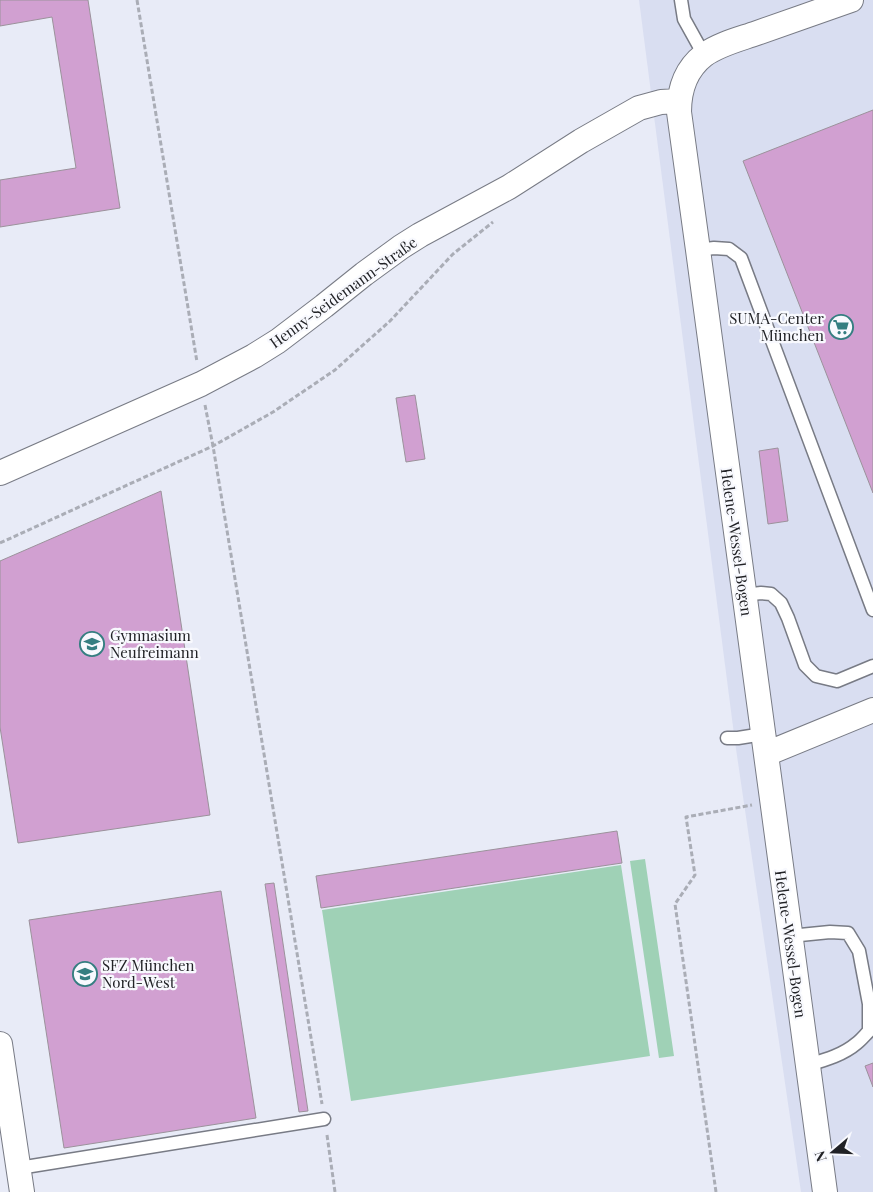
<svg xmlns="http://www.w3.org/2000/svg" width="873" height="1192" font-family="'Playfair Display',serif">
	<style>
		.built { fill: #d9def1 }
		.green { fill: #9fd1b6 }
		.building { fill: #d1a0d1; stroke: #9b929b }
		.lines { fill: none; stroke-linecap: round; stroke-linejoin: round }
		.service-casing { stroke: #787b85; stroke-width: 15 }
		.minor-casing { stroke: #787b85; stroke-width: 26 }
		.path { stroke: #aaadb6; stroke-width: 3; stroke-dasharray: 5 2.5; stroke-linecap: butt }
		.service { stroke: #fff; stroke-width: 12 }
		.minor { stroke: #fff; stroke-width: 24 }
		.labels { text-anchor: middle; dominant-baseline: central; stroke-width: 4.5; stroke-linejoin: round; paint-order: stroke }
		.street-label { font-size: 15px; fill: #212226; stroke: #f8f9fe }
		.poi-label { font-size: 15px; fill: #212226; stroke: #f8f9fe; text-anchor: start }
	</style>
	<rect width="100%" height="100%" fill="#e8ebf7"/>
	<path class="built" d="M 639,0 L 873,0 L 873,1192 L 801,1192 L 735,742 Z"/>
	<path class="green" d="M 645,859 L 674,1056 L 659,1058 L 630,861 Z
		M 621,865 L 650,1056 L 351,1101 L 322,910 Z"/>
	<path class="building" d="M 0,0 L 88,0 L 120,208 L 0,227 L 0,180 L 76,168 L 52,17 L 0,26 Z
		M 873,110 L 873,493 L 743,161 Z
		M 415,395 L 425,459 L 406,462 L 396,398 Z
		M 778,448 L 788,521 L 768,524 L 759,451 Z
		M 161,491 L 210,815 L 18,843 L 0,727 L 0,561 Z
		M 617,831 L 622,863 L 321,908 L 316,876 Z
		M 274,883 L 308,1111 L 299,1112 L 265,884 Z
		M 221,891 L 256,1118 L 64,1148 L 29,920 Z
		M 873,1063 L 873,1087 L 865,1066 Z"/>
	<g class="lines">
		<defs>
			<path id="service" d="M 681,0 L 684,19 L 704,55
				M 698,250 L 714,248 L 729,249 L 741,258 L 873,610
				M 744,595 L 761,593 L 771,594 L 781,603 L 788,618 L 805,665 L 816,676 L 837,681 L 873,666
				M 727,738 L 738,738 L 763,734
				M 790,936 L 830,932 L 848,933 L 859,951 L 869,1004 L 869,1031 C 865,1035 861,1040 857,1043 C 843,1055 825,1060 808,1065
				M 19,1168 L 324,1119"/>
			<path id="minor" d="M 0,473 L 201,384 L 254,356 L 278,341 L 324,306 L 364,274 L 401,247 L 420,235 L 509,187 L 581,141 L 639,108 L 661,102 L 679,101
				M 766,754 L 873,710
				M 0,1044 L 22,1192
				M 825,1192 L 698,250 L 679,112 C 679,90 686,69 704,55 C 719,44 740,39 757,33 C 788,22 820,11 851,0"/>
		</defs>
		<use href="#service" class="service-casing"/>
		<use href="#minor" class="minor-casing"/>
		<path class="path" d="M 137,0 L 197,362
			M 205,405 L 213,446 L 322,1104
			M 0,543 L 213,446 L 273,412 L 335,370 L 390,321 L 453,254 L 493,222
			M 327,1135 L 335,1192
			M 716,1192 L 675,904 L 695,875 L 686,817 L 752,805"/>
		<use href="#service" class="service"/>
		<use href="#minor" class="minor"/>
	</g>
	<defs>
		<symbol id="supermarket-ring" viewBox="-11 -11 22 22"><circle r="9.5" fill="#f8f9fe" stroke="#357e81" stroke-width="1.5"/><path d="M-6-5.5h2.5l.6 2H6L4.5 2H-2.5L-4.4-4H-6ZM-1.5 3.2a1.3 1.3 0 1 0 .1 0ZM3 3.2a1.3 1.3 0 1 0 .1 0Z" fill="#357e81"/></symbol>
		<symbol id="school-ring" viewBox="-11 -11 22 22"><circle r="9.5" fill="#f8f9fe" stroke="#357e81" stroke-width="1.5"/><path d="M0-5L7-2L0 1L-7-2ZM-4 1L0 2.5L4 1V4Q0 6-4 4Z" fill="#357e81"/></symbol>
	</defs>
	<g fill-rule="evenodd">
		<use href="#supermarket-ring" x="827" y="313" width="28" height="28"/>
		<use href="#school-ring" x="78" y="630" width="28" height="28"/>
		<use href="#school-ring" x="71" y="960" width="28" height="28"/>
	</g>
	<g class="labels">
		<g class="street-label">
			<text transform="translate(343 292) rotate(-36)">Henny-Seidemann-Straße</text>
			<text transform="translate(737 542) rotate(82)">Helene-Wessel-Bogen</text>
			<text transform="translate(791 944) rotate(82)">Helene-Wessel-Bogen</text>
		</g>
		<g class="poi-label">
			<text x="824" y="318" text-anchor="end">SUMA-Center<tspan x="824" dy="17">München</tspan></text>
			<text x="110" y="635">Gymnasium<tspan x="110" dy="17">Neufreimann</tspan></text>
			<text x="102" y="965">SFZ München<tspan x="102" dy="17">Nord-West</tspan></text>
		</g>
	</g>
	<g transform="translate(833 1152) rotate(251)" stroke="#f8f9fe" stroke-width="4" paint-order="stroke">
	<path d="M0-4L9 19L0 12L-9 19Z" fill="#212226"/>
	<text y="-8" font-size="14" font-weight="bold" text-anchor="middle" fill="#212226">N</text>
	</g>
</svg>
